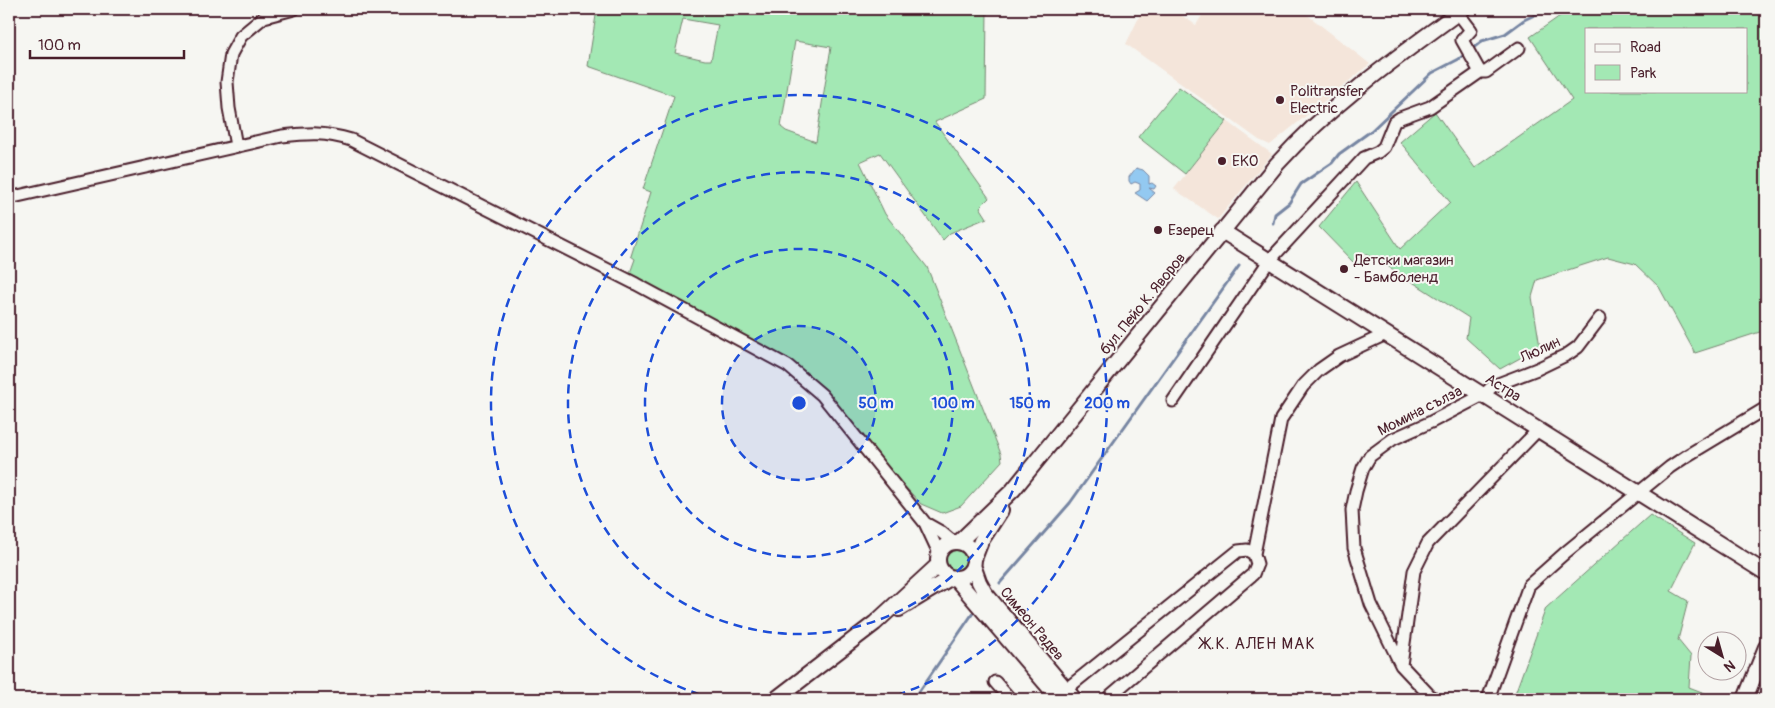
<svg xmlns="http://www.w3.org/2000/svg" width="1775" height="708" font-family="Pangolin,sans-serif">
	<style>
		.built { fill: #f4e5da }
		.green { fill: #a3e8b4; stroke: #768470; fill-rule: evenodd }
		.water { fill: #93c9f1; stroke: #7685a2 }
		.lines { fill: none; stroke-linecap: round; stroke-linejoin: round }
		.stream { stroke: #7685a2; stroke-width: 3 }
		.minor-casing { stroke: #4a1f2b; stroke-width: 15 }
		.tertiary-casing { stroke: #4a1f2b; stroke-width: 18 }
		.minor { stroke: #f6f6f2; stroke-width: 11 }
		.tertiary { stroke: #f6f6f2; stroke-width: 14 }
		.ring { fill: none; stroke: #1d4ed8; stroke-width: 2.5; stroke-dasharray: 9 6 }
		.poi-dot { fill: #4a1f2b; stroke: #f6f6f2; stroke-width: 2 }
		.labels { text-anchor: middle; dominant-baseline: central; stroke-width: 4; stroke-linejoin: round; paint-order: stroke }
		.poi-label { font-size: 15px; fill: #4a1f2b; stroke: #f6f6f2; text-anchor: start }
		.street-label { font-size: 15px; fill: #4a1f2b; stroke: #f6f6f2 }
		.neighbourhood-label { font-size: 16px; letter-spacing: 1px; fill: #4a1f2b; stroke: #f6f6f2 }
		.centre { fill: #1d4ed8; stroke: #f6f6f2; stroke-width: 2.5 }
		.ring-label { font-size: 15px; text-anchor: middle; font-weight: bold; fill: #1d4ed8; stroke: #f6f6f2; stroke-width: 4; stroke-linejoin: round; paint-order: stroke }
	</style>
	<rect width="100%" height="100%" fill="#f6f6f2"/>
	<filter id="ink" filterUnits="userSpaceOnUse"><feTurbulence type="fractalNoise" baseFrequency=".02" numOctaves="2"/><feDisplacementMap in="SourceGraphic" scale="10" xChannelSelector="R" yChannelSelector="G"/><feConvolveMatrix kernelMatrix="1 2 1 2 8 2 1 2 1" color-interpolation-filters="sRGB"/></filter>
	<g filter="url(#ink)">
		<path class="built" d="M 1143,9 L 1172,9 L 1196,25 L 1206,9 L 1300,9 L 1370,64 L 1270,145 L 1259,140 L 1126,44 Z
			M 1227,121 L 1272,154 L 1218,219 L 1174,189 Z"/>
		<path class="green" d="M 597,9 L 689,9 L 696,10 L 699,9 L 987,9 L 986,99 L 935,122 L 989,198 L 980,207 L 987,218 L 950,233 L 943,240 L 880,153 L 860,162 L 885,214 L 927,267 L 1001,454 L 1002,461 L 961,506 L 942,513 L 921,504 L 879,458 L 867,441 L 824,390 L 801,369 L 776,352 L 717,323 L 630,273 L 635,259 L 631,256 L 651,192 L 643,189 L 674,96 L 588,66 ZM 683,19 L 718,25 L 711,60 L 705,60 L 675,53 ZM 795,41 L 831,47 L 816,142 L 786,131 L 781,127 Z
			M 1570,9 L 1766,9 L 1766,330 L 1695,353 L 1659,287 L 1635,264 L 1608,257 L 1537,280 L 1532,297 L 1540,347 L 1500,369 L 1466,338 L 1469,318 L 1381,262 L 1361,252 L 1354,263 L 1319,227 L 1356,182 L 1400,249 L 1450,202 L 1400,142 L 1435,112 L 1475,168 L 1572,100 L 1530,37 ZM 1586,29 L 1746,29 L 1746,91 L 1586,91 Z
			M 1179,87 L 1227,121 L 1185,174 L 1138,137 Z
			M 1650,515 L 1695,543 L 1671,591 L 1688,601 L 1678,640 L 1691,656 L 1689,687 L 1720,699 L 1513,699 L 1546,608 Z
			M942 561a14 14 0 1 1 28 0a14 14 0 1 1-28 0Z"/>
		<path class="water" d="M 1136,168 L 1143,170 L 1149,176 L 1149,184 L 1152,183 L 1156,186 L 1154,189 L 1149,188 L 1155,193 L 1147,201 L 1135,193 L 1140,190 L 1140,184 L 1135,182 L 1131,184 L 1129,181 L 1129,177 Z"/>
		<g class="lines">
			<path class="stream" d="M 1273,223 L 1275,214 L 1289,203 L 1301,184 L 1332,163 L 1339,154 L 1371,131 L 1432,73 L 1459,59 L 1482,41 L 1505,34 L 1524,20 L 1545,10 L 1554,12 L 1559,9
				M 1000,583 L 1070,503 L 1239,266
				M 914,699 L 973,613"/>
			<defs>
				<path id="minor" d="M 1458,13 L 1471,30 L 1462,40 L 1480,72
					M 236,146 L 229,108 L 227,82 L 231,54 L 241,36 L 264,17 L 294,9
					M 9,198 L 282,136 C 310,133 325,132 351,140 L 636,284 L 788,366 L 822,395 L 925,523 L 939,553
					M 1173,401 L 1269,261 L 1364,158 L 1378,152 L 1384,147 L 1394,122 L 1400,118 L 1430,107 L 1480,72 L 1486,72 L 1519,48
					M 925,523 L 941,532 L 953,542
					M 1254,554 L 1281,419 L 1303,386 L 1319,370 L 1339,356 L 1386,334
					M 1401,665 L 1414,571 L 1428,543 L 1538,430
					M 995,682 L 1010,699
					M 1059,695 L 1238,551 L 1247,550 L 1254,554 L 1257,564 L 1253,574 L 1110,696
					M 1433,699 L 1401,665 L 1371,604 L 1354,548 L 1352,510 L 1356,491 L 1363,468 L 1370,456 L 1393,439 L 1431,422 L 1483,395 L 1493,386 L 1537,369 L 1568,354 L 1578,347 L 1600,318
					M 1488,699 L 1529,585 L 1566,552 L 1670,467 L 1688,455 L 1766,408"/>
				<path id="tertiary" d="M 1222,231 L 1766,573
					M938 560a18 18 0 1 1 36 0a18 18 0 1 1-36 0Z
					M 959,542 L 1013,490 L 1277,164 C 1332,103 1397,57 1463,9
					M 974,559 L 981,541 L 1001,510
					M 973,565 L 979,582 L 985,593 L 1074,699
					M 956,579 L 1059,699
					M 899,609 L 950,578
					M 776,699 L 875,623 L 938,565
					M 1745,699 L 1766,647"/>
			</defs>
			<use href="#minor" class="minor-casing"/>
			<use href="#tertiary" class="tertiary-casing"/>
			<use href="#minor" class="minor"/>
			<use href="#tertiary" class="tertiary"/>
		</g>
	</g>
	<circle cx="799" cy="403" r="77" fill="#1d4ed8" fill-opacity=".12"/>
	<g class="ring">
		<circle cx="799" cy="403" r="77"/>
		<circle cx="799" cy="403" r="154"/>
		<circle cx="799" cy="403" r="231"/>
		<path d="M714 699A308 308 0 1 1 884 699"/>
	</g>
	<g class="poi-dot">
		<circle cx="1280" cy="100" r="5"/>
		<circle cx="1222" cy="161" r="5"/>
		<circle cx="1158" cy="230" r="5"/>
		<circle cx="1344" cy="269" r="5"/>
	</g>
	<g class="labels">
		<g class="poi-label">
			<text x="1290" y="91">Politransfer<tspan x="1290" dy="17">Electric</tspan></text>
			<text x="1232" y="161">EKO</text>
			<text x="1168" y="230">Езерец</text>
			<text x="1354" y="260">Детски магазин<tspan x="1354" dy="17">- Бамболенд</tspan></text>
		</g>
		<g class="street-label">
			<text transform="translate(1143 304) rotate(-51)">бул. Пейо К. Яворов</text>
			<text transform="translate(1540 350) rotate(-25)">Люлин</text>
			<text transform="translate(1503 388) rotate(32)">Астра</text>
			<text transform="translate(1420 411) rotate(-27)">Момина сълза</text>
			<text transform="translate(1032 624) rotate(50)">Симеон Радев</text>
		</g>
		<g class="neighbourhood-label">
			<text x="1258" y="644">Ж.К. АЛЕН МАК</text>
		</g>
	</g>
	<circle cx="799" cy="403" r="8" class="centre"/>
	<g class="ring-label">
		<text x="876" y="408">50 m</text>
		<text x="953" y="408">100 m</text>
		<text x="1030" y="408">150 m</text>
		<text x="1107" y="408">200 m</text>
	</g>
	<rect width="1775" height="708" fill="none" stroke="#f6f6f2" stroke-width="30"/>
	<rect x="15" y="15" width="1745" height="678" fill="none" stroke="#4a1f2b" stroke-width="2" filter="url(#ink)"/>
	<rect x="1585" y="28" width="162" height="65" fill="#f6f6f2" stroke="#b1a0a2"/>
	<rect x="1595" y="44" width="25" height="8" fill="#f6f6f2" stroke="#b1a0a2"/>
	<text x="1630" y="52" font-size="15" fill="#4a1f2b">Road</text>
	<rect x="1595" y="65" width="25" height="15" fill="#a3e8b4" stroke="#b1a0a2"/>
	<text x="1630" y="78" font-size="15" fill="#4a1f2b">Park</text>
	<g transform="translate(1722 656) rotate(143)"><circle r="24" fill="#f6f6f2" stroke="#b1a0a2"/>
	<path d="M0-4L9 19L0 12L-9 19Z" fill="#4a1f2b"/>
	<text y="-8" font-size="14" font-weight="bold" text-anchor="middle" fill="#4a1f2b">N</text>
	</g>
	<path d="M30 50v8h154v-8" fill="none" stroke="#4a1f2b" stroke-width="2.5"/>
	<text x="38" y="50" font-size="15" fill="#4a1f2b" stroke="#f6f6f2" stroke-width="4" paint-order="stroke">100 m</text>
</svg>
